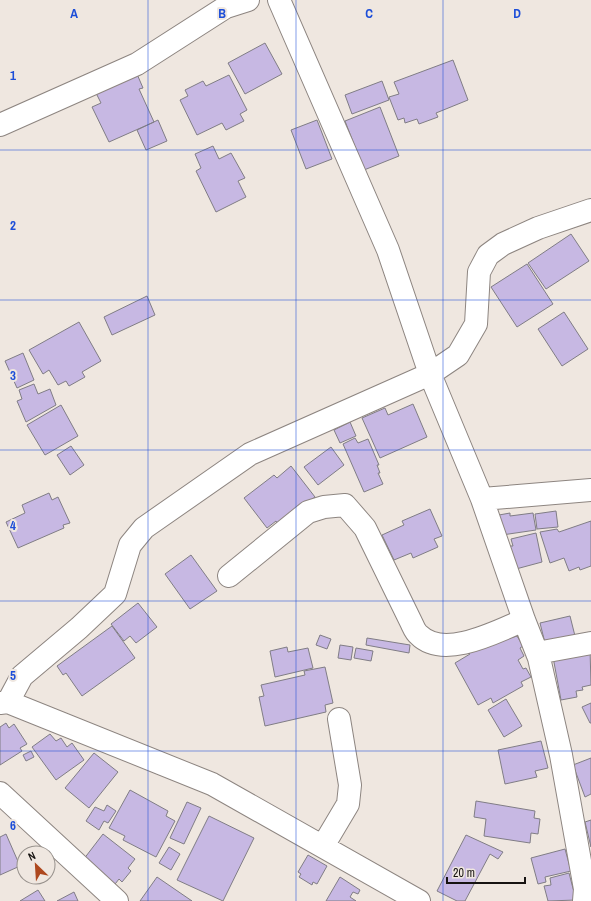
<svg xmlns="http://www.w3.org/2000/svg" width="591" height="901" font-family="'Archivo Narrow',sans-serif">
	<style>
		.building { fill: #c7b8e3; stroke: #807d85 }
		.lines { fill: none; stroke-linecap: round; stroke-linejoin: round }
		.minor-casing { stroke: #8d8580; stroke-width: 24 }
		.minor { stroke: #fff; stroke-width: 22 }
		.grid { fill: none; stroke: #1d4ed8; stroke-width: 1; stroke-opacity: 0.55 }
		.grid-label { font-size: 13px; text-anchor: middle; font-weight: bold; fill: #1d4ed8; stroke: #efe7e0; stroke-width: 4; stroke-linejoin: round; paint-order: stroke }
	</style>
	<rect width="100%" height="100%" fill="#efe7e0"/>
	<path class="building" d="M 265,43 L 282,74 L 245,94 L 228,63 Z
		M 453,60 L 468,100 L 436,113 L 438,117 L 419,124 L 417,119 L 405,123 L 404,118 L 398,120 L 389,97 L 399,94 L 394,82 Z
		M 137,74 L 143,88 L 139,89 L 154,122 L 109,142 L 92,107 L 101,103 L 96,93 Z
		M 229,75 L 247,110 L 240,114 L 244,121 L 226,130 L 222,123 L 197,135 L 180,100 L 188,96 L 185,90 L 203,81 L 206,86 Z
		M 382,81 L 389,100 L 352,114 L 345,95 Z
		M 380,107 L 399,156 L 364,170 L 345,121 Z
		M 158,120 L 167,141 L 146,150 L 137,130 Z
		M 317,120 L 332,159 L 306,169 L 291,130 Z
		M 213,146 L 219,159 L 231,153 L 245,178 L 238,181 L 246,197 L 216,212 L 196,171 L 201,168 L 195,154 Z
		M 571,234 L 589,261 L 546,289 L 528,263 Z
		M 527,264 L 553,304 L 517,327 L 491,287 Z
		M 147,296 L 155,315 L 112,335 L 104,317 Z
		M 564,312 L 588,349 L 562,366 L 538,329 Z
		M 79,322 L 101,361 L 82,372 L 85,377 L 69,386 L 66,381 L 58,385 L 49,370 L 43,374 L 29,350 Z
		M 23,353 L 34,380 L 17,388 L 5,361 Z
		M 34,384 L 38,394 L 50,389 L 56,405 L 26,422 L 17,401 L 22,399 L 19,390 Z
		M 413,404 L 427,437 L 380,458 L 362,418 L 385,408 L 388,415 Z
		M 61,405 L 78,436 L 45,455 L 27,425 Z
		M 350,422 L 356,436 L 340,443 L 334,430 Z
		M 355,438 L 358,443 L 368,439 L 379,465 L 377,465 L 380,473 L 378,473 L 383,484 L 364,492 L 343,444 Z
		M 71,446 L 84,465 L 70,475 L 57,455 Z
		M 331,447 L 344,465 L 318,485 L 304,467 Z
		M 291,466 L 315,497 L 278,525 L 276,521 L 267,528 L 244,498 L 274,475 L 277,478 Z
		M 49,493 L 52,500 L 58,497 L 70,523 L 63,525 L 64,528 L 18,548 L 6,522 L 25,513 L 22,505 Z
		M 430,509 L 442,536 L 434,539 L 438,547 L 413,558 L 411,553 L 394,560 L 382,535 L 404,525 L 402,521 Z
		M 556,511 L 558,527 L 537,529 L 535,514 Z
		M 510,513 L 510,516 L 533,513 L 536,530 L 502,535 L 499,515 Z
		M 591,521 L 591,566 L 580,570 L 579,567 L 569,571 L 564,558 L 550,563 L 540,532 L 557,529 L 559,532 Z
		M 536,533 L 542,562 L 516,569 L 510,546 L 513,546 L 511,539 Z
		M 191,555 L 217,591 L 190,609 L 165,574 Z
		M 138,603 L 157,627 L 136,643 L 130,636 L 124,641 L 111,624 Z
		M 570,616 L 575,636 L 545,643 L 540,623 Z
		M 112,626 L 135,658 L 82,696 L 66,673 L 63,675 L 57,666 Z
		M 320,635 L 331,639 L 327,649 L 316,645 Z
		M 517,636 L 523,646 L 520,648 L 524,656 L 518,660 L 523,669 L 526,668 L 531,677 L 521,682 L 523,686 L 493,703 L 491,698 L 478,705 L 455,663 L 470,654 L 466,650 Z
		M 367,638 L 410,645 L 409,653 L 366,645 Z
		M 340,645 L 353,647 L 351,660 L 338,658 Z
		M 287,647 L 288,652 L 308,648 L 313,668 L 275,677 L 270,651 Z
		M 356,648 L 373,651 L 371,661 L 354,658 Z
		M 590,649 L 591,685 L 582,687 L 583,690 L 576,691 L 577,697 L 561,700 L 553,657 Z
		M 325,667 L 333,703 L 325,705 L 326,712 L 265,726 L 259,697 L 264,696 L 261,685 L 305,675 L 304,671 Z
		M 506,699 L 522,726 L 504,737 L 488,710 Z
		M 591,703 L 591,723 L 590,723 L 582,707 Z
		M 6,723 L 9,728 L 14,724 L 27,744 L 20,748 L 22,751 L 0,765 L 0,727 Z
		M 50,734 L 56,741 L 61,738 L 67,747 L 72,743 L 84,760 L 56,780 L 32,747 Z
		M 541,741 L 548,768 L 535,771 L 537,777 L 505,784 L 498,750 Z
		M 31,751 L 34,757 L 26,761 L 23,755 Z
		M 94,753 L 118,772 L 89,808 L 65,788 Z
		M 591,758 L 591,794 L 585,797 L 573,765 Z
		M 130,790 L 168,811 L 166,816 L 175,821 L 156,857 L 123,840 L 125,836 L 109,828 Z
		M 476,801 L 535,811 L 534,818 L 540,819 L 538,834 L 531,833 L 530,843 L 484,836 L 486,819 L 474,817 Z
		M 187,802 L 201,808 L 184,844 L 170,838 Z
		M 107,805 L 116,811 L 108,823 L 104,821 L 99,830 L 86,821 L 95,807 L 104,811 Z
		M 209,816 L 254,838 L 223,901 L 177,880 Z
		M 591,820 L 591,847 L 585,822 Z
		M 6,834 L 20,866 L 0,875 L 0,837 Z
		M 103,834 L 135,859 L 128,868 L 131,871 L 122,882 L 119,879 L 112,888 L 80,864 Z
		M 466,835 L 503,852 L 498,859 L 490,854 L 465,901 L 457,901 L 437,891 Z
		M 169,847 L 180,854 L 171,870 L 159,863 Z
		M 565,849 L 571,871 L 545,877 L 546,882 L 538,884 L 531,858 Z
		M 308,855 L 327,866 L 317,884 L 313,882 L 312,885 L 299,877 L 301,874 L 298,872 Z
		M 569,873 L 576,900 L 548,901 L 544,886 L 551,885 L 550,878 Z
		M 157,877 L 192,901 L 140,901 Z
		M 340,877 L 360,890 L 358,894 L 353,892 L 350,897 L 356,901 L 326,901 Z
		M 38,890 L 45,901 L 20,901 Z
		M 74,892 L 78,901 L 57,901 Z"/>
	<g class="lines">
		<defs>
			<path id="minor" d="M 279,0 L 388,250 L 430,374 L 482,499 L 524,620 L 539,658 L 561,755 L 585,889 L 584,901
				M 0,125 L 137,64 L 226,7 L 248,0
				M 482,499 L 591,490
				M 229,576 L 308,512 L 324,507 L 345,505 L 365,528 L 411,622 C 413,626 415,632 419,635 C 444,660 498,631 524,620
				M 537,653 L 591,643
				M 8,702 L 22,676 L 79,628 L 115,594 L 130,545 L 144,528 L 250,454 L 430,374 L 458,355 L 476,324 L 479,272 L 488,255 L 503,244 L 538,228 L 591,210
				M 0,703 L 8,702 L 212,784 L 419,901
				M 0,793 L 117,901
				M 323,846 L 348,804 L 350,785 L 339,719"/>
		</defs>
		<use href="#minor" class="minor-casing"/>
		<use href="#minor" class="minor"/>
	</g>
	<path class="grid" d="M 148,0 L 148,901M 296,0 L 296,901M 443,0 L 443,901M 0,150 L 591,150M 0,300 L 591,300M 0,450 L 591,450M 0,601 L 591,601M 0,751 L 591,751"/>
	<g class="grid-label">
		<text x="74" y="18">A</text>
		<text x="222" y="18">B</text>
		<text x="369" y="18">C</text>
		<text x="517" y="18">D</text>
		<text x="13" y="80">1</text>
		<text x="13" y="230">2</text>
		<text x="13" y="380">3</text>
		<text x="13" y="530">4</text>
		<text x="13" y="680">5</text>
		<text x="13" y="830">6</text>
	</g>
	<g transform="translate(36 865) rotate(335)"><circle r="19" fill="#efe7e0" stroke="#98928d"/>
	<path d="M0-3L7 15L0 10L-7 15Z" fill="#ae481e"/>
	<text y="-6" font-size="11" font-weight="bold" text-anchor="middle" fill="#161311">N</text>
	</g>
	<path d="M447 877v6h78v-6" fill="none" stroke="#161311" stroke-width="2"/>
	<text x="453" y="877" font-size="12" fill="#161311" stroke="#efe7e0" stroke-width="3" paint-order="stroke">20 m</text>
</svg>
